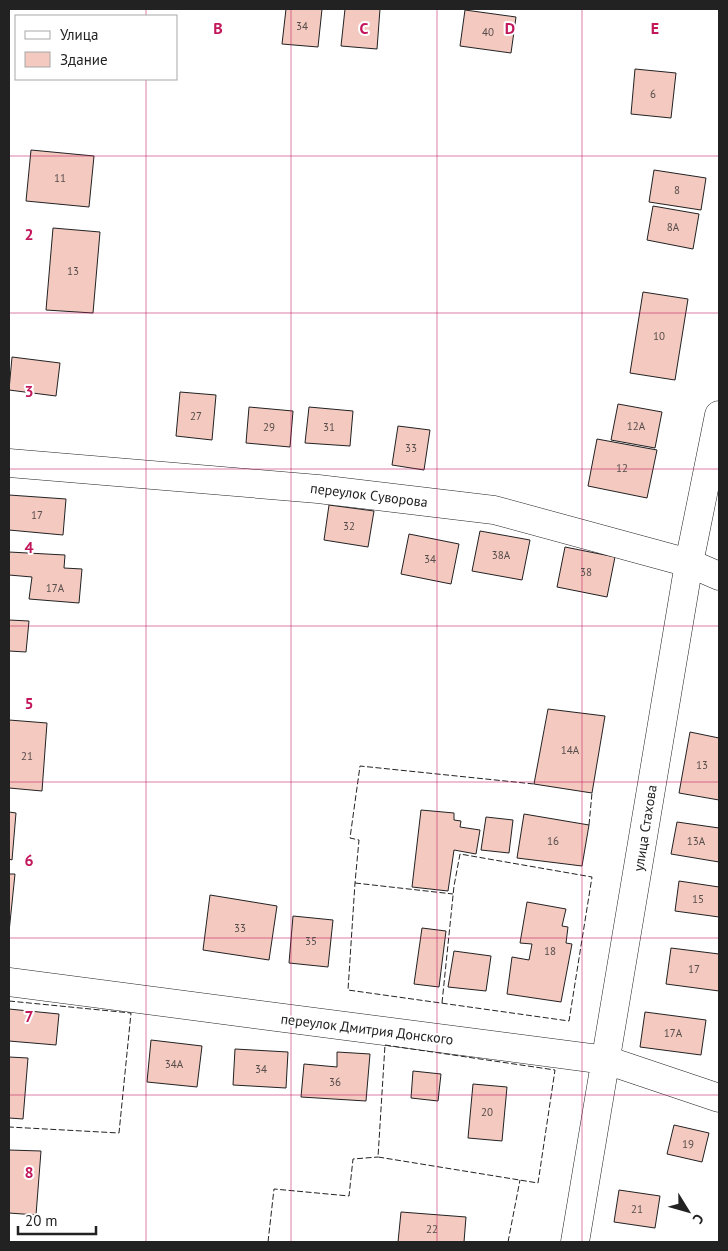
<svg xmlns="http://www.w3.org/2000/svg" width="728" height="1251" font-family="'PT Sans',sans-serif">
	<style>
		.building { fill: #f3c9c0; stroke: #222 }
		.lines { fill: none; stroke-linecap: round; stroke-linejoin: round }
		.minor-casing { stroke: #222; stroke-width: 29 }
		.minor { stroke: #fff; stroke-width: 28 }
		.fence { stroke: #222; stroke-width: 1; stroke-dasharray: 6 2.5; stroke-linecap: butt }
		.grid { fill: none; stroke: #c2185b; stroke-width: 1; stroke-opacity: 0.55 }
		.labels { text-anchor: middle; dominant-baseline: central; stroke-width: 4; stroke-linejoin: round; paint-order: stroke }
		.number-label { font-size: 11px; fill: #564c4a }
		.street-label { font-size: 14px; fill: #222; stroke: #fff }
		.grid-label { font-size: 16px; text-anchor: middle; font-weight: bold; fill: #c2185b; stroke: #fff; stroke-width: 4; stroke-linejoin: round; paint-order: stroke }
	</style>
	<rect width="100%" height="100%" fill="#fff"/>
	<path class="building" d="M 286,9 L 322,9 L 318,47 L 282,44 Z
		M 345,9 L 380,9 L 377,49 L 341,46 Z
		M 465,10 L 516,17 L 511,53 L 460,46 Z
		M 635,69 L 676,73 L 671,118 L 631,114 Z
		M 31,150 L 94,156 L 89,207 L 26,201 Z
		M 654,170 L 706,178 L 701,210 L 649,202 Z
		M 653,206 L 699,214 L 693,249 L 647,240 Z
		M 53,228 L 100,232 L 93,313 L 46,310 Z
		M 643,292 L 688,299 L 675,380 L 630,373 Z
		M 12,357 L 60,363 L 56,396 L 9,390 Z
		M 180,392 L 216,395 L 212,440 L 176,436 Z
		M 618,404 L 662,412 L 655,448 L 611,440 Z
		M 249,407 L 293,411 L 290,447 L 246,443 Z
		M 309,407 L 353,411 L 350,446 L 305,443 Z
		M 398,426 L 430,430 L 424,470 L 392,465 Z
		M 597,439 L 657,450 L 647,498 L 588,486 Z
		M 9,495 L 66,499 L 63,535 L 9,530 Z
		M 329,505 L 374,511 L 368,547 L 324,540 Z
		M 480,531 L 530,540 L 522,580 L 472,571 Z
		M 409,534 L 459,544 L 451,584 L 401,574 Z
		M 565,547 L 615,557 L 607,597 L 557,587 Z
		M 9,552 L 65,555 L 64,568 L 82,569 L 79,603 L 29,599 L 32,577 L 9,575 Z
		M 9,620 L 29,621 L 26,652 L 9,651 Z
		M 548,709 L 605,716 L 592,793 L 534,784 Z
		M 9,720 L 47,723 L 42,791 L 9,788 Z
		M 690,732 L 719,738 L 719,800 L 679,793 Z
		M 421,810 L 454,813 L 454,820 L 461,821 L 460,827 L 480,830 L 476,854 L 454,850 L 448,891 L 412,887 Z
		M 9,812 L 16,813 L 12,860 L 9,859 Z
		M 524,814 L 589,825 L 582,866 L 517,858 Z
		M 486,817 L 513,820 L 509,853 L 481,850 Z
		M 677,822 L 719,828 L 719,862 L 671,854 Z
		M 9,874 L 15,874 L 9,932 Z
		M 679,881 L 719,887 L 719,917 L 675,911 Z
		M 210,895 L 277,906 L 269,960 L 203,950 Z
		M 527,902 L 566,909 L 562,926 L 568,927 L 566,943 L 572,944 L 561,1002 L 507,994 L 512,957 L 529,960 L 532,944 L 520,943 Z
		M 293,916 L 333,920 L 328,967 L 289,963 Z
		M 422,928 L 446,931 L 439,987 L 414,984 Z
		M 671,948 L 719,954 L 719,991 L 666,984 Z
		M 454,951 L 491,956 L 486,991 L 448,987 Z
		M 9,1009 L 59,1014 L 56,1045 L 9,1041 Z
		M 645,1012 L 706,1020 L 701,1055 L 640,1047 Z
		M 151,1040 L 202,1046 L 197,1087 L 147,1082 Z
		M 235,1049 L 288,1052 L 286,1088 L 233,1085 Z
		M 337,1052 L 370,1054 L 366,1101 L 301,1097 L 304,1064 L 337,1067 Z
		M 9,1057 L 28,1058 L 23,1119 L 9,1118 Z
		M 413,1071 L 441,1074 L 438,1101 L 411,1098 Z
		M 473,1084 L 507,1087 L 502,1141 L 468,1138 Z
		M 674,1125 L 709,1133 L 702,1162 L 667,1154 Z
		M 9,1150 L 41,1151 L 36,1215 L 9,1213 Z
		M 619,1190 L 660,1196 L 655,1228 L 614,1222 Z
		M 401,1212 L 466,1217 L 464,1242 L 398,1242 Z"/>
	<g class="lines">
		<defs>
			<path id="minor" d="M 9,463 L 318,489 L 494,510 L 689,563 L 719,576
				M 9,982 L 606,1060 L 719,1098
				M 575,1242 L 689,563 L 719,415"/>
		</defs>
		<use href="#minor" class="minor-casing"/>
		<use href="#minor" class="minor"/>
		<path class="fence" d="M 589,825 L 592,793
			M 355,883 L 453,894
			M 9,1001 L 131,1013 L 119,1133 L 9,1127
			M 442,1003 L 454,886 L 460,854 L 592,877 L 569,1021 L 348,990 L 355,883 L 359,840 L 350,838 L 360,766 L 534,784
			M 385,1045 L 555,1070 L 538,1183 L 378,1157 Z
			M 268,1242 L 274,1189 L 349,1196 L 353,1159 L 378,1157
			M 508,1242 L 520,1180"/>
	</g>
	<path class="grid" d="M 146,9 L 146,16M 291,9 L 291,1242M 437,9 L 437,1242M 582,9 L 582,1242M 146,79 L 146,1242M 9,156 L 719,156M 9,313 L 719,313M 9,469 L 719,469M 9,626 L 719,626M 9,782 L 719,782M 9,938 L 719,938M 9,1095 L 719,1095"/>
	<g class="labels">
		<g class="number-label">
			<text x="302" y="26">34</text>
			<text x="488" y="32">40</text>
			<text x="653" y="94">6</text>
			<text x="60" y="178">11</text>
			<text x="677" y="190">8</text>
			<text x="673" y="227">8А</text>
			<text x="73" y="271">13</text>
			<text x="659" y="336">10</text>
			<text x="196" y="416">27</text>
			<text x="636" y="426">12А</text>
			<text x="269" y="427">29</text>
			<text x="329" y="427">31</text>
			<text x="411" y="448">33</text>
			<text x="622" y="468">12</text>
			<text x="37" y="515">17</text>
			<text x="349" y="526">32</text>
			<text x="501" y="555">38А</text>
			<text x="430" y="559">34</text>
			<text x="586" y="572">38</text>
			<text x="55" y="588">17А</text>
			<text x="570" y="750">14А</text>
			<text x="27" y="756">21</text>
			<text x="702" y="765">13</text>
			<text x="553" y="841">16</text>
			<text x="696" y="841">13А</text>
			<text x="698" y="899">15</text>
			<text x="240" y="928">33</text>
			<text x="311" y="941">35</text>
			<text x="550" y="951">18</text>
			<text x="694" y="969">17</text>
			<text x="673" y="1033">17А</text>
			<text x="174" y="1064">34А</text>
			<text x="261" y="1069">34</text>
			<text x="335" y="1082">36</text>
			<text x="487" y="1112">20</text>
			<text x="688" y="1144">19</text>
			<text x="637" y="1209">21</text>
			<text x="432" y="1229">22</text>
		</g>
		<g class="street-label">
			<text transform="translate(369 495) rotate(7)">переулок Суворова</text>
			<text transform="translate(645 828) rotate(-81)">улица Стахова</text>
			<text transform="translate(367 1029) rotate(7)">переулок Дмитрия Донского</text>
		</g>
	</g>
	<g class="grid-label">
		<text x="218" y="34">B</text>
		<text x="364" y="34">C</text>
		<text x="510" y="34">D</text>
		<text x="655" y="34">E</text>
		<text x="29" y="240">2</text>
		<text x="29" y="397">3</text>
		<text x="29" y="553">4</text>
		<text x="29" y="709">5</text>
		<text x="29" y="866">6</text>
		<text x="29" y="1022">7</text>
		<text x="29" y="1178">8</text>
	</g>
	<rect width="728" height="1251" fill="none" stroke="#222222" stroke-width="20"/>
	<rect x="15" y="15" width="162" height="65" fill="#ffffff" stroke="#a7a7a7"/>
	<rect x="25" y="31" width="25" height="8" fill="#ffffff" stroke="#a7a7a7"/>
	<text x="60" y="40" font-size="15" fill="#222222">Улица</text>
	<rect x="25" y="52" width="25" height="15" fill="#f3c9c0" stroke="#a7a7a7"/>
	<text x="60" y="65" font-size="15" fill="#222222">Здание</text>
	<g transform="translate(688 1211) rotate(127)" stroke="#ffffff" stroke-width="4" paint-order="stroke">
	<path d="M0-4L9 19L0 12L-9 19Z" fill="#222222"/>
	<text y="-8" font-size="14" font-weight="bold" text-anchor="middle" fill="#222222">С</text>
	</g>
	<path d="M18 1226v8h78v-8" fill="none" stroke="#222222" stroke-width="2.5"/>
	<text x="25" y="1226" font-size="15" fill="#222222" stroke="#ffffff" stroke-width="4" paint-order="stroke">20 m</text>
</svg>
